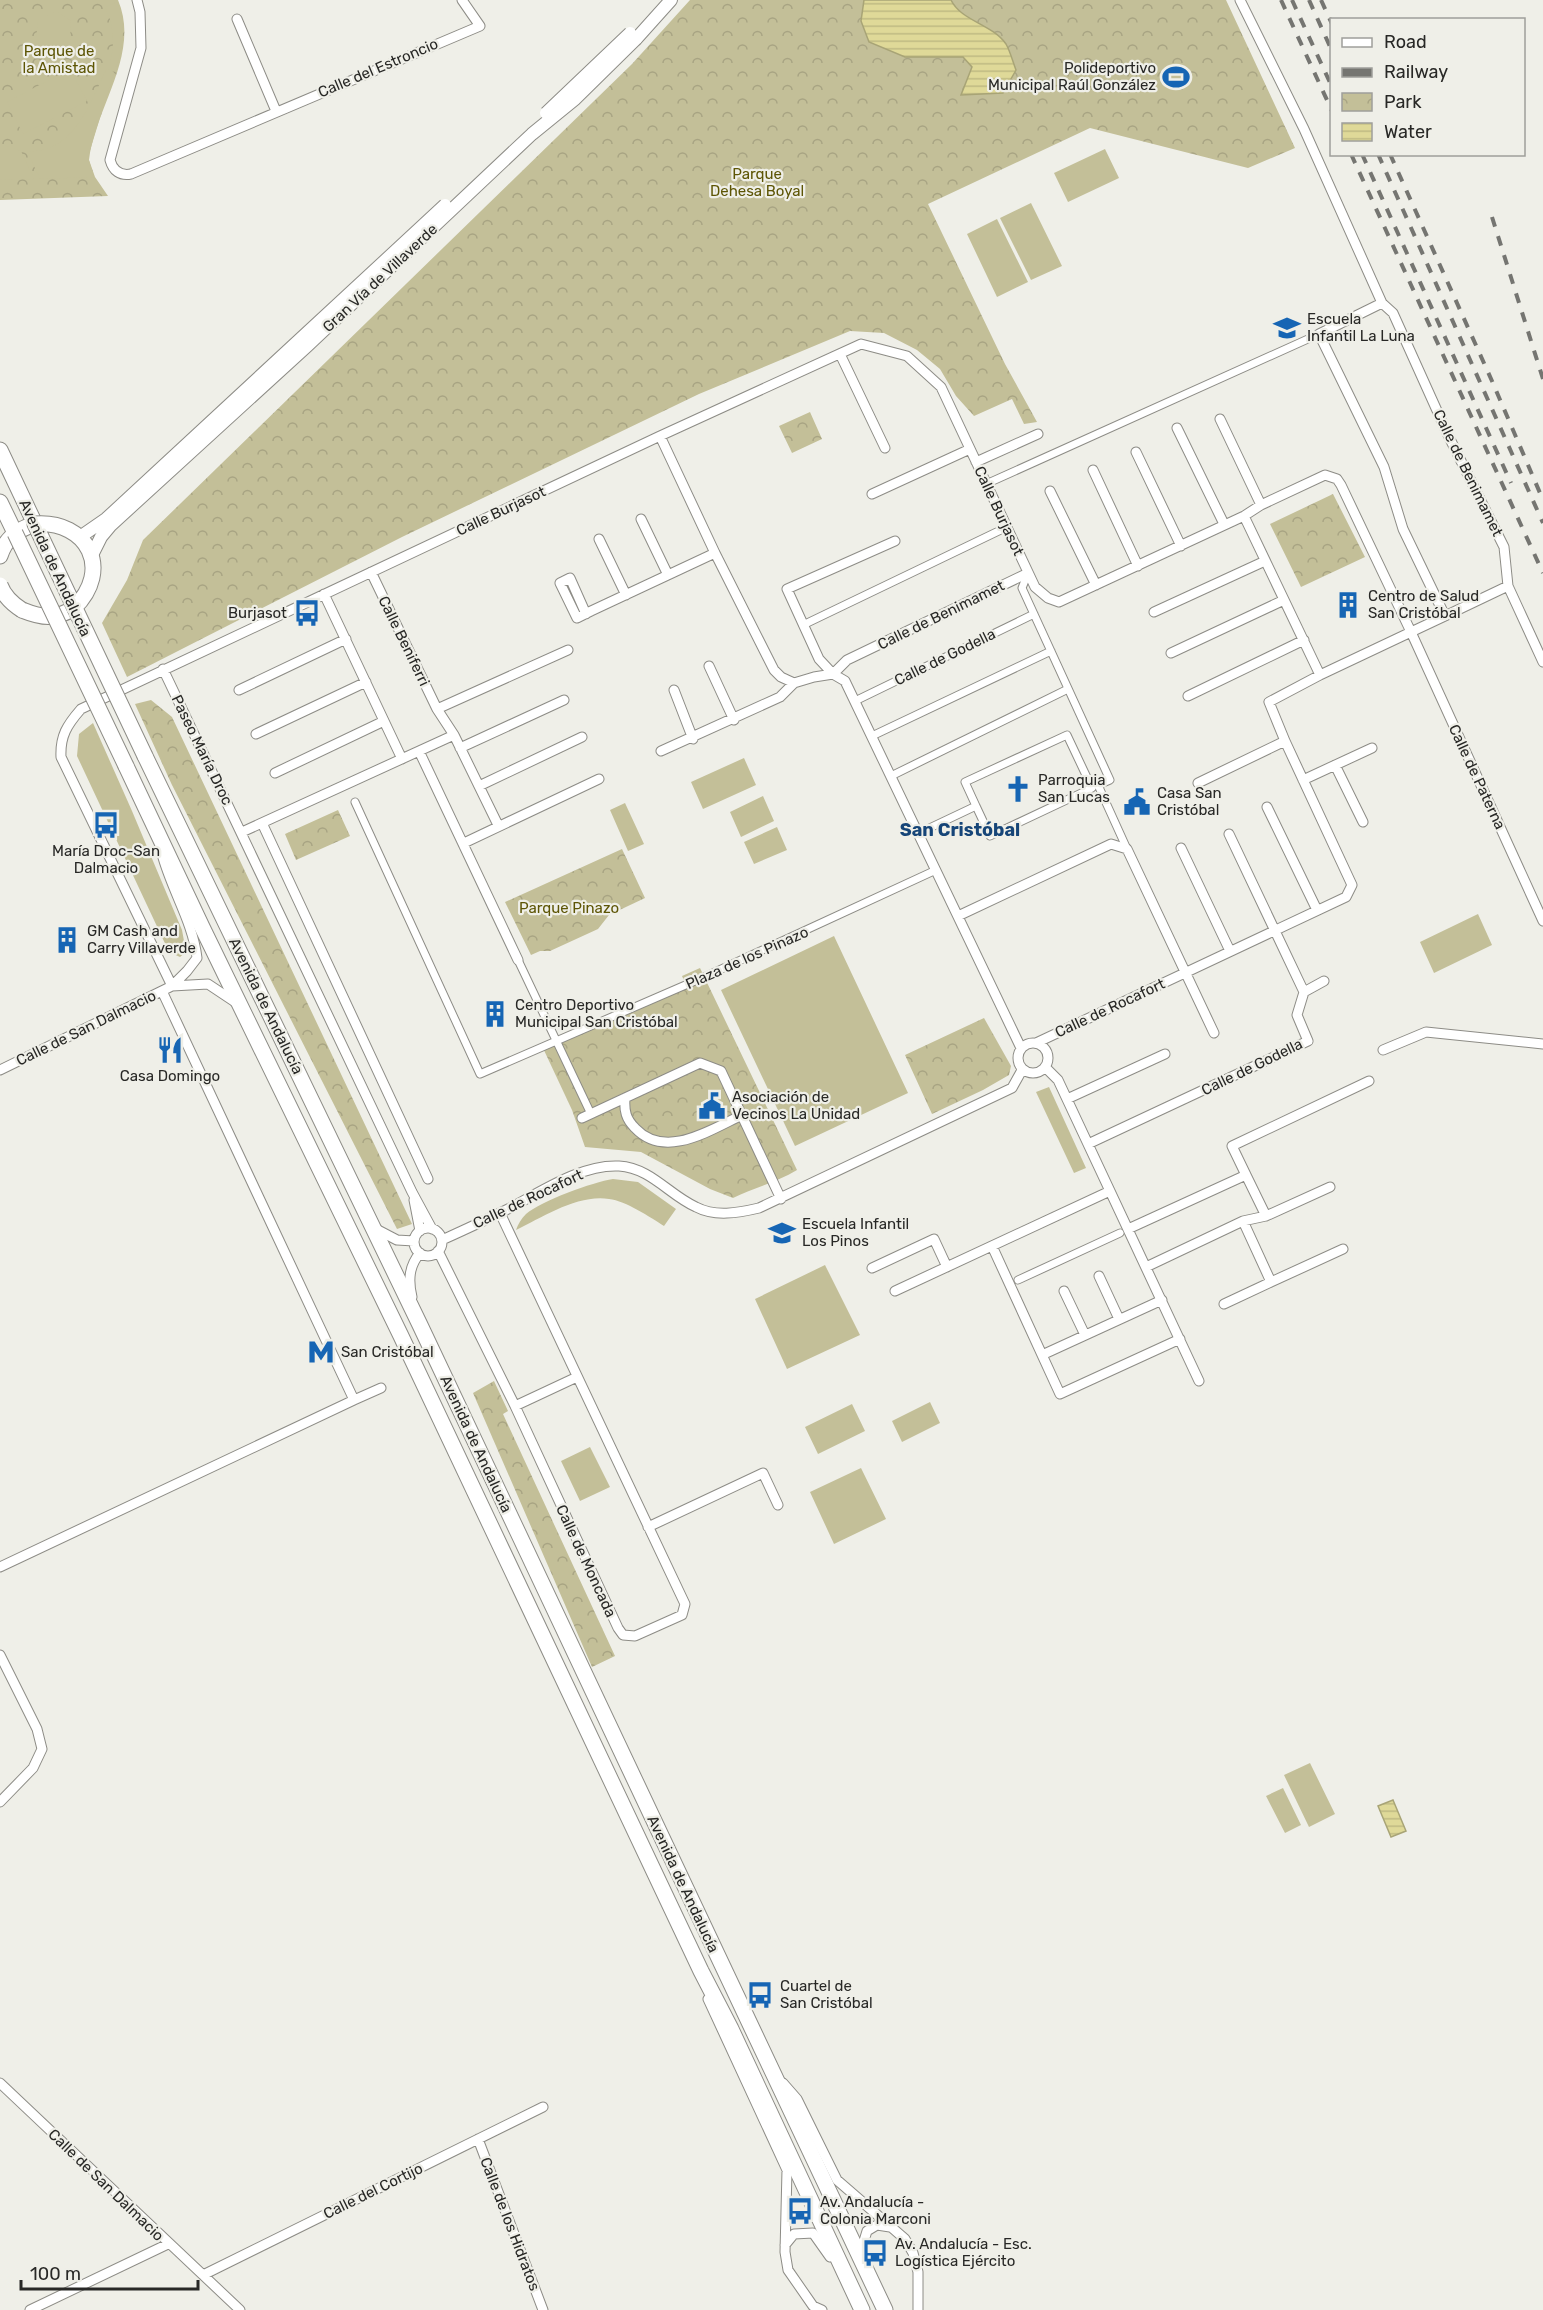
<svg xmlns="http://www.w3.org/2000/svg" width="1543" height="2310" font-family="Rubik,sans-serif">
	<style>
		.park { fill: url(#park-crowns) }
		.garden { fill: #c3bf98 }
		.water { fill: url(#water-rules); stroke: #a8a476; stroke-width: 1.5 }
		.lines { fill: none; stroke-linecap: round; stroke-linejoin: round }
		.pedestrian-casing { stroke: #8d8c86; stroke-width: 9 }
		.minor-casing { stroke: #8d8c86; stroke-width: 11 }
		.tertiary-casing { stroke: #8d8c86; stroke-width: 14 }
		.primary-casing { stroke: #8d8c86; stroke-width: 17 }
		.pedestrian { stroke: #fff; stroke-width: 7 }
		.minor { stroke: #fff; stroke-width: 9 }
		.tertiary { stroke: #fff; stroke-width: 12 }
		.primary { stroke: #fff; stroke-width: 15 }
		.rail { stroke: #757571; stroke-width: 4; stroke-dasharray: 10 10; stroke-linecap: butt }
		.tertiary-bridge-casing { stroke: #8d8c86; stroke-width: 14; stroke-linecap: butt }
		.primary-bridge-casing { stroke: #8d8c86; stroke-width: 17; stroke-linecap: butt }
		.tertiary-bridge { stroke: #fff; stroke-width: 12 }
		.primary-bridge { stroke: #fff; stroke-width: 15 }
		.labels { text-anchor: middle; dominant-baseline: central; stroke-width: 4.5; stroke-linejoin: round; paint-order: stroke }
		.park-label { font-size: 15px; fill: #5d5505; stroke: #efefe8 }
		.street-label { font-size: 15px; fill: #282826; stroke: #efefe8 }
		.poi-label { font-size: 15px; fill: #282826; stroke: #efefe8; text-anchor: start }
		.quarter-label { font-size: 18px; font-weight: bold; fill: #164578; stroke: #efefe8 }
	</style>
	<defs>
		<pattern id="park-crowns" width="20" height="18" patternUnits="userSpaceOnUse" patternTransform="scale(1.5)"><rect width="20" height="18" fill="#c3bf98"/><path d="M2 6a3 3 0 1 1 6 0M12 15a3 3 0 1 1 6 0" fill="none" stroke="#a8a483"/></pattern>
		<pattern id="water-rules" width="6" height="5" patternUnits="userSpaceOnUse" patternTransform="scale(1.5)"><rect width="6" height="5" fill="#dfd998"/><path d="M0 2.5h6" fill="none" stroke="#bfba83"/></pattern>
	</defs>
	<rect width="100%" height="100%" fill="#efefe8"/>
	<path class="park" d="M 0,0 L 118,0 C 141,54 95,107 89,160 L 95,177 L 108,196 L 0,200 Z
		M 690,0 L 1226,0 L 1295,148 L 1248,168 L 1090,128 L 928,204 L 1005,364 L 1037,422 L 1024,424 L 1012,399 L 974,416 L 956,396 L 940,369 L 917,350 L 884,333 L 850,331 L 699,394 L 402,537 L 127,677 L 102,623 L 127,580 L 143,540 L 632,64 Z
		M 810,412 L 822,439 L 792,453 L 779,426 Z
		M 1333,494 L 1365,557 L 1301,587 L 1270,524 Z
		M 151,700 L 172,717 L 412,1224 L 397,1229 L 172,785 L 135,704 Z
		M 338,810 L 350,836 L 296,860 L 285,834 Z
		M 622,849 L 645,898 L 609,915 L 598,929 L 550,951 L 540,951 L 531,955 L 505,902 Z
		M 700,968 L 797,1170 C 777,1182 754,1188 733,1198 L 710,1189 L 641,1152 L 585,1147 L 572,1110 L 542,1046 L 686,985 L 682,976 Z
		M 984,1018 L 1011,1066 L 1009,1075 L 983,1090 L 932,1114 L 905,1055 Z
		M 494,1381 L 508,1411 L 503,1414 L 615,1656 L 592,1667 L 473,1393 Z"/>
	<path class="garden" d="M 117,2 C 126,21 124,47 116,67 L 110,63 C 115,43 114,25 105,7 Z
		M 56,11 L 71,21 L 70,41 L 53,50 L 36,39 L 38,20 Z
		M 107,68 L 114,72 L 88,157 L 94,177 L 40,179 L 27,151 C 74,154 90,103 107,68 Z
		M 70,69 L 87,101 L 23,134 L 7,102 Z
		M 0,144 L 21,151 L 34,179 L 0,180 Z
		M 1105,149 L 1119,178 L 1068,202 L 1054,173 Z
		M 1031,203 L 1062,266 L 1031,280 L 1000,218 Z
		M 997,219 L 1028,282 L 997,297 L 967,234 Z
		M 93,723 L 132,811 L 182,930 L 186,952 L 180,957 L 169,952 L 77,756 L 79,734 Z
		M 744,758 L 756,785 L 703,809 L 691,782 Z
		M 763,796 L 774,821 L 741,837 L 730,812 Z
		M 625,803 L 644,844 L 628,851 L 610,810 Z
		M 777,827 L 787,850 L 754,864 L 744,842 Z
		M 1478,914 L 1492,945 L 1434,973 L 1420,942 Z
		M 834,936 L 908,1093 L 795,1146 L 721,990 Z
		M 1049,1087 L 1086,1168 L 1074,1173 L 1036,1092 Z
		M 613,1179 L 638,1182 L 676,1209 L 664,1226 C 650,1217 626,1201 609,1199 C 578,1194 543,1217 516,1230 C 518,1224 521,1219 526,1214 C 541,1201 593,1182 613,1179 Z
		M 825,1265 L 860,1335 L 787,1369 L 755,1299 Z
		M 930,1402 L 940,1423 L 902,1442 L 892,1421 Z
		M 852,1404 L 865,1431 L 818,1454 L 805,1427 Z
		M 590,1447 L 610,1487 L 580,1501 L 561,1461 Z
		M 861,1468 L 886,1519 L 834,1544 L 810,1492 Z
		M 1310,1763 L 1335,1814 L 1309,1827 L 1284,1775 Z
		M 1283,1788 L 1301,1825 L 1285,1833 L 1266,1796 Z"/>
	<path class="water" d="M 864,0 L 951,0 C 961,21 992,24 1006,44 C 1010,51 1013,62 1016,70 L 1003,93 L 961,95 L 972,67 L 963,57 L 905,57 L 869,42 L 861,21 Z
		M 1393,1800 L 1406,1831 L 1391,1837 L 1378,1806 Z"/>
	<g class="lines">
		<defs>
			<path id="pedestrian" d="M 986,484 L 1319,334
				M 1028,573 L 1022,588 L 1110,780 L 1098,785 L 1127,849
				M 803,625 L 1007,527
				M 855,701 L 1034,614
				M 872,736 L 1051,651
				M 891,776 L 1068,689
				M 355,802 L 480,1074 L 704,977 L 936,870
				M 919,833 L 976,806 L 965,782 L 1067,735 L 1092,788 L 990,836 L 976,806
				M 518,960 L 591,1114
				M 1018,1280 L 1120,1233"/>
			<path id="minor" d="M 137,0 L 140,12 L 141,48 L 110,160 C 113,171 120,176 131,174 L 480,26 L 462,0
				M 1240,0 L 1304,129 L 1382,303
				M 237,19 L 276,111
				M 840,354 L 885,448
				M 1220,419 L 1261,505
				M 1177,428 L 1224,524
				M 660,436 L 715,553 L 774,670 L 781,677 L 794,683
				M 1136,452 L 1181,546
				M 976,462 L 1038,434
				M 1093,470 L 1138,566
				M 1050,491 L 1096,585
				M 872,494 L 970,449
				M 1244,516 L 1320,675
				M 641,519 L 668,575
				M 599,539 L 626,595
				M 371,572 L 437,709 L 454,735 L 498,825
				M 1508,586 L 1445,616 L 1403,529 L 1384,467 L 1319,334 L 1382,303 L 1393,313 L 1448,435 L 1504,547 L 1508,586 L 1543,662
				M 324,594 L 402,759
				M 1154,612 L 1265,561
				M 586,614 L 570,578 L 560,583 L 577,618 L 591,611 L 715,553
				M 1171,653 L 1284,600
				M 709,666 L 734,720
				M 163,669 L 412,1192 L 432,1229
				M 833,674 L 847,660 L 1028,573
				M 833,674 L 819,659 L 787,589 L 895,541
				M 239,690 L 346,639
				M 674,690 L 693,739
				M 1188,696 L 1304,640
				M 437,709 L 568,650
				M 256,734 L 366,682
				M 460,748 L 564,700
				M 419,751 L 518,960
				M 661,751 L 780,697 L 794,683 L 814,677 L 833,674 L 845,681 L 1021,1048
				M 1335,765 L 1363,822
				M 275,773 L 384,721
				M 1303,780 L 1372,748
				M 1198,783 L 1285,741
				M 479,786 L 582,737
				M 1267,807 L 1317,910
				M 262,823 L 428,1179
				M 242,832 L 454,735
				M 464,843 L 599,779
				M 1181,848 L 1230,951
				M 958,916 L 1111,844 L 1127,849 L 1214,1033
				M 172,986 L 61,757 C 60,736 67,725 81,709 L 660,436 L 861,344 L 907,356 L 941,387 L 1035,587 L 1048,598 L 1059,602 L 1244,516 L 1261,505 L 1325,475 L 1337,479 L 1341,485 L 1411,632 L 1445,616
				M 172,986 L 208,984 L 238,1004
				M 1304,992 L 1324,981
				M1018 1058a15 15 0 1 1 30 0a15 15 0 1 1-30 0Z
				M 1036,1043 L 1346,897 L 1352,885 L 1285,741 L 1269,702 L 1320,675 L 1411,632 L 1543,921
				M 1383,1050 L 1426,1032 L 1543,1044
				M 1046,1068 L 1058,1080 L 1199,1381
				M 0,1070 L 172,986 L 187,971 L 197,958 C 193,922 171,889 162,854
				M 625,1098 C 624,1111 626,1119 635,1128 C 665,1160 710,1130 742,1115
				M 1067,1099 L 1165,1054
				M 582,1118 L 700,1063 L 721,1071 L 781,1199
				M 1088,1144 L 1308,1041 L 1297,1015 L 1304,992 L 1229,834
				M 1246,1175 L 1266,1216 L 1330,1187
				M 414,1200 L 420,1231
				M 1243,1221 L 1271,1282 L 1343,1249
				M 374,1228 L 397,1240 L 414,1241
				M414 1242a14 14 0 1 1 28 0a14 14 0 1 1-28 0Z
				M 1128,1229 L 1246,1175 L 1232,1146 L 1369,1081
				M 442,1240 C 464,1230 486,1220 508,1209 C 541,1192 581,1164 619,1166 C 651,1168 669,1195 696,1207 C 715,1217 738,1213 759,1208 L 1012,1088 L 1022,1070
				M 992,1246 L 1060,1394 L 1180,1339
				M 438,1251 L 515,1406 L 618,1628 L 623,1635 L 635,1636 L 682,1615 L 685,1604 L 500,1213
				M 1146,1267 L 1243,1221 L 1266,1216
				M 872,1268 L 934,1239 L 947,1267
				M 1099,1276 L 1119,1319
				M 895,1291 L 1110,1191
				M 1064,1291 L 1085,1335
				M 412,1297 C 408,1280 409,1266 420,1253
				M 1224,1304 L 1271,1282
				M 1042,1355 L 1162,1300
				M 354,1400 L 381,1388
				M 515,1406 L 577,1377
				M 648,1527 L 763,1473 L 778,1505
				M 0,1567 L 354,1400 L 162,991
				M 0,1655 L 37,1729 L 42,1749 L 33,1768 L 0,1802
				M 708,1999 L 787,2170 L 785,2252 L 788,2270 L 813,2306 L 822,2310
				M 0,2083 L 240,2310
				M 783,2083 L 797,2099 L 837,2180 L 905,2239 L 913,2253 L 918,2272 L 918,2310
				M 478,2139 L 543,2310
				M 785,2245 L 794,2234 L 813,2233 L 830,2257
				M 860,2254 L 867,2231 L 877,2225 L 890,2227
				M 203,2275 L 543,2107
				M 30,2310 L 168,2244"/>
			<path id="tertiary" d="M 636,39 L 671,0"/>
			<path id="primary" d="M 0,450 L 35,524 C 18,529 5,539 0,556
				M 0,502 L 15,533
				M 22,610 C 42,618 55,620 74,608
				M 145,756 L 420,1325 L 885,2310
				M 126,766 L 202,927 L 401,1336 L 701,1971 L 731,2029 L 862,2310"/>
		</defs>
		<use href="#pedestrian" class="pedestrian-casing"/>
		<use href="#minor" class="minor-casing"/>
		<use href="#tertiary" class="tertiary-casing"/>
		<use href="#primary" class="primary-casing"/>
		<use href="#pedestrian" class="pedestrian"/>
		<use href="#minor" class="minor"/>
		<use href="#tertiary" class="tertiary"/>
		<use href="#primary" class="primary"/>
		<path class="rail" d="M 1281,0 L 1332,111
			M 1292,0 L 1332,87
			M 1309,0 L 1332,51
			M 1321,0 L 1332,24
			M 1351,154 L 1543,573
			M 1362,154 L 1511,483
			M 1378,154 L 1543,523
			M 1390,154 L 1492,381 L 1543,500
			M 1492,217 L 1543,379"/>
		<defs>
			<path id="tertiary-bridge" d="M 546,113 L 630,33
				M 80,537 L 106,519 L 445,205
				M 91,557 L 101,537 L 111,525 L 307,346 L 532,134 L 575,99 L 636,39"/>
			<path id="primary-bridge" d="M 15,533 L 126,766
				M 0,585 C 4,596 11,603 22,610
				M 74,608 C 113,570 88,520 35,524 L 145,756"/>
		</defs>
		<use href="#tertiary-bridge" class="tertiary-bridge-casing"/>
		<use href="#primary-bridge" class="primary-bridge-casing"/>
		<use href="#tertiary-bridge" class="tertiary-bridge"/>
		<use href="#primary-bridge" class="primary-bridge"/>
	</g>
	<defs>
		<symbol id="stadium-bare" viewBox="-9 -9 18 18"><path d="M0-5a6.5 5 0 1 0 0 10a6.5 5 0 1 0 0-10ZM-3.5-1.8h7v3.6h-7Z" fill="#1665b4" stroke="#efefe8" stroke-width="2.5" paint-order="stroke"/></symbol>
		<symbol id="school-bare" viewBox="-9 -9 18 18"><path d="M0-5L7-2L0 1L-7-2ZM-4 1L0 2.5L4 1V4Q0 6-4 4Z" fill="#1665b4" stroke="#efefe8" stroke-width="2.5" paint-order="stroke"/></symbol>
		<symbol id="building-bare" viewBox="-9 -9 18 18"><path d="M-4-6H4V6H1V3H-1V6H-4ZM-2.5-4.3h1.7v1.8h-1.7ZM.8-4.3h1.7v1.8H.8ZM-2.5-1h1.7V.8h-1.7ZM.8-1h1.7V.8H.8Z" fill="#1665b4" stroke="#efefe8" stroke-width="2.5" paint-order="stroke"/></symbol>
		<symbol id="bus-bare" viewBox="-9 -9 18 18"><path d="M-5-6H5V4H4V6H2V4H-2V6H-4V4H-5ZM-3.5-4V0h7V-4ZM-3.5 1.2v1.5H-2V1.2ZM2 1.2v1.5H3.5V1.2Z" fill="#1665b4" stroke="#efefe8" stroke-width="2.5" paint-order="stroke"/></symbol>
		<symbol id="church-bare" viewBox="-9 -9 18 18"><path d="M-1.2-6h2.4v3.5h3.3v2.4h-3.3V6h-2.4V-.1h-3.3v-2.4h3.3Z" fill="#1665b4" stroke="#efefe8" stroke-width="2.5" paint-order="stroke"/></symbol>
		<symbol id="civic-bare" viewBox="-9 -9 18 18"><path d="M-.6-6.5H3V-4.5H.6V-3L4-1V1h2V6H-6V1h2V-1L-.6-3ZM-1.2 2.5V6h2.4V2.5Z" fill="#1665b4" stroke="#efefe8" stroke-width="2.5" paint-order="stroke"/></symbol>
		<symbol id="restaurant-bare" viewBox="-9 -9 18 18"><path d="M-5-6h1v4h1v-4h1v4h1v-4h1v5L-1.5 .5V6h-2V.5L-5-1ZM5-6V6H3V1.5H1.5Q1.5-4 5-6Z" fill="#1665b4" stroke="#efefe8" stroke-width="2.5" paint-order="stroke"/></symbol>
		<symbol id="metro-bare" viewBox="-9 -9 18 18"><path d="M-5.5 5V-5H-3L0 0L3-5H5.5V5H3V-.5L0 4L-3-.5V5Z" fill="#1665b4" stroke="#efefe8" stroke-width="2.5" paint-order="stroke"/></symbol>
	</defs>
	<g fill-rule="evenodd">
		<use href="#stadium-bare" x="1157" y="58" width="38" height="38"/>
		<use href="#school-bare" x="1268" y="309" width="38" height="38"/>
		<use href="#building-bare" x="1329" y="586" width="38" height="38"/>
		<use href="#bus-bare" x="288" y="594" width="38" height="38"/>
		<use href="#church-bare" x="999" y="770" width="38" height="38"/>
		<use href="#civic-bare" x="1118" y="783" width="38" height="38"/>
		<use href="#bus-bare" x="87" y="806" width="38" height="38"/>
		<use href="#building-bare" x="48" y="921" width="38" height="38"/>
		<use href="#building-bare" x="476" y="995" width="38" height="38"/>
		<use href="#restaurant-bare" x="151" y="1031" width="38" height="38"/>
		<use href="#civic-bare" x="693" y="1087" width="38" height="38"/>
		<use href="#school-bare" x="763" y="1214" width="38" height="38"/>
		<use href="#metro-bare" x="302" y="1333" width="38" height="38"/>
		<use href="#bus-bare" x="741" y="1976" width="38" height="38"/>
		<use href="#bus-bare" x="781" y="2192" width="38" height="38"/>
		<use href="#bus-bare" x="856" y="2234" width="38" height="38"/>
	</g>
	<g class="labels">
		<g class="park-label">
			<text x="59" y="51">Parque de<tspan x="59" dy="17">la Amistad</tspan></text>
			<text x="757" y="174">Parque<tspan x="757" dy="17">Dehesa Boyal</tspan></text>
			<text x="569" y="908">Parque Pinazo</text>
		</g>
		<g class="street-label">
			<text transform="translate(378 68) rotate(-23)">Calle del Estroncio</text>
			<text transform="translate(380 278) rotate(-43)">Gran Vía de Villaverde</text>
			<text transform="translate(1468 473) rotate(64)">Calle de Benimamet</text>
			<text transform="translate(501 511) rotate(-25)">Calle Burjasot</text>
			<text transform="translate(999 511) rotate(65)">Calle Burjasot</text>
			<text transform="translate(55 568) rotate(65)">Avenida de Andalucía</text>
			<text transform="translate(941 615) rotate(-26)">Calle de Benimamet</text>
			<text transform="translate(404 641) rotate(64)">Calle Beniferri</text>
			<text transform="translate(945 657) rotate(-26)">Calle de Godella</text>
			<text transform="translate(202 750) rotate(64)">Paseo María Droc</text>
			<text transform="translate(1477 777) rotate(65)">Calle de Paterna</text>
			<text transform="translate(747 958) rotate(-24)">Plaza de los Pinazo</text>
			<text transform="translate(266 1006) rotate(64)">Avenida de Andalucía</text>
			<text transform="translate(1110 1008) rotate(-25)">Calle de Rocafort</text>
			<text transform="translate(86 1028) rotate(-26)">Calle de San Dalmacio</text>
			<text transform="translate(1252 1067) rotate(-26)">Calle de Godella</text>
			<text transform="translate(528 1199) rotate(-25)">Calle de Rocafort</text>
			<text transform="translate(476 1444) rotate(65)">Avenida de Andalucía</text>
			<text transform="translate(586 1561) rotate(65)">Calle de Moncada</text>
			<text transform="translate(683 1884) rotate(65)">Avenida de Andalucía</text>
			<text transform="translate(106 2185) rotate(44)">Calle de San Dalmacio</text>
			<text transform="translate(373 2191) rotate(-26)">Calle del Cortijo</text>
			<text transform="translate(510 2224) rotate(69)">Calle de los Hidratos</text>
		</g>
		<g class="poi-label">
			<text x="1156" y="68" text-anchor="end">Polideportivo<tspan x="1156" dy="17">Municipal Raúl González</tspan></text>
			<text x="1307" y="319">Escuela<tspan x="1307" dy="17">Infantil La Luna</tspan></text>
			<text x="1368" y="596">Centro de Salud<tspan x="1368" dy="17">San Cristóbal</tspan></text>
			<text x="287" y="613" text-anchor="end">Burjasot</text>
			<text x="1038" y="780">Parroquia<tspan x="1038" dy="17">San Lucas</tspan></text>
			<text x="1157" y="793">Casa San<tspan x="1157" dy="17">Cristóbal</tspan></text>
			<text x="106" y="851" text-anchor="middle">María Droc-San<tspan x="106" dy="17">Dalmacio</tspan></text>
			<text x="87" y="931">GM Cash and<tspan x="87" dy="17">Carry Villaverde</tspan></text>
			<text x="515" y="1005">Centro Deportivo<tspan x="515" dy="17">Municipal San Cristóbal</tspan></text>
			<text x="170" y="1076" text-anchor="middle">Casa Domingo</text>
			<text x="732" y="1097">Asociación de<tspan x="732" dy="17">Vecinos La Unidad</tspan></text>
			<text x="802" y="1224">Escuela Infantil<tspan x="802" dy="17">Los Pinos</tspan></text>
			<text x="341" y="1352">San Cristóbal</text>
			<text x="780" y="1986">Cuartel de<tspan x="780" dy="17">San Cristóbal</tspan></text>
			<text x="820" y="2202">Av. Andalucía -<tspan x="820" dy="17">Colonia Marconi</tspan></text>
			<text x="895" y="2244">Av. Andalucía - Esc.<tspan x="895" dy="17">Logística Ejército</tspan></text>
		</g>
		<g class="quarter-label">
			<text x="960" y="830">San Cristóbal</text>
		</g>
	</g>
	<rect x="1330" y="18" width="195" height="138" fill="#efefe8" stroke="#9f9f9a" stroke-width="1.5"/>
	<rect x="1342" y="38" width="30" height="9" fill="#ffffff" stroke="#9f9f9a" stroke-width="1.5"/>
	<text x="1384" y="48" font-size="18" fill="#282826">Road</text>
	<rect x="1342" y="68" width="30" height="9" fill="#757571" stroke="#9f9f9a" stroke-width="1.5"/>
	<text x="1384" y="78" font-size="18" fill="#282826">Railway</text>
	<rect x="1342" y="93" width="30" height="18" fill="url(#park-crowns)" stroke="#9f9f9a" stroke-width="1.5"/>
	<text x="1384" y="108" font-size="18" fill="#282826">Park</text>
	<rect x="1342" y="123" width="30" height="18" fill="url(#water-rules)" stroke="#9f9f9a" stroke-width="1.5"/>
	<text x="1384" y="138" font-size="18" fill="#282826">Water</text>
	<path d="M21 2280v9h177v-9" fill="none" stroke="#282826" stroke-width="3"/>
	<text x="30" y="2280" font-size="18" fill="#282826" stroke="#efefe8" stroke-width="4.5" paint-order="stroke">100 m</text>
</svg>
